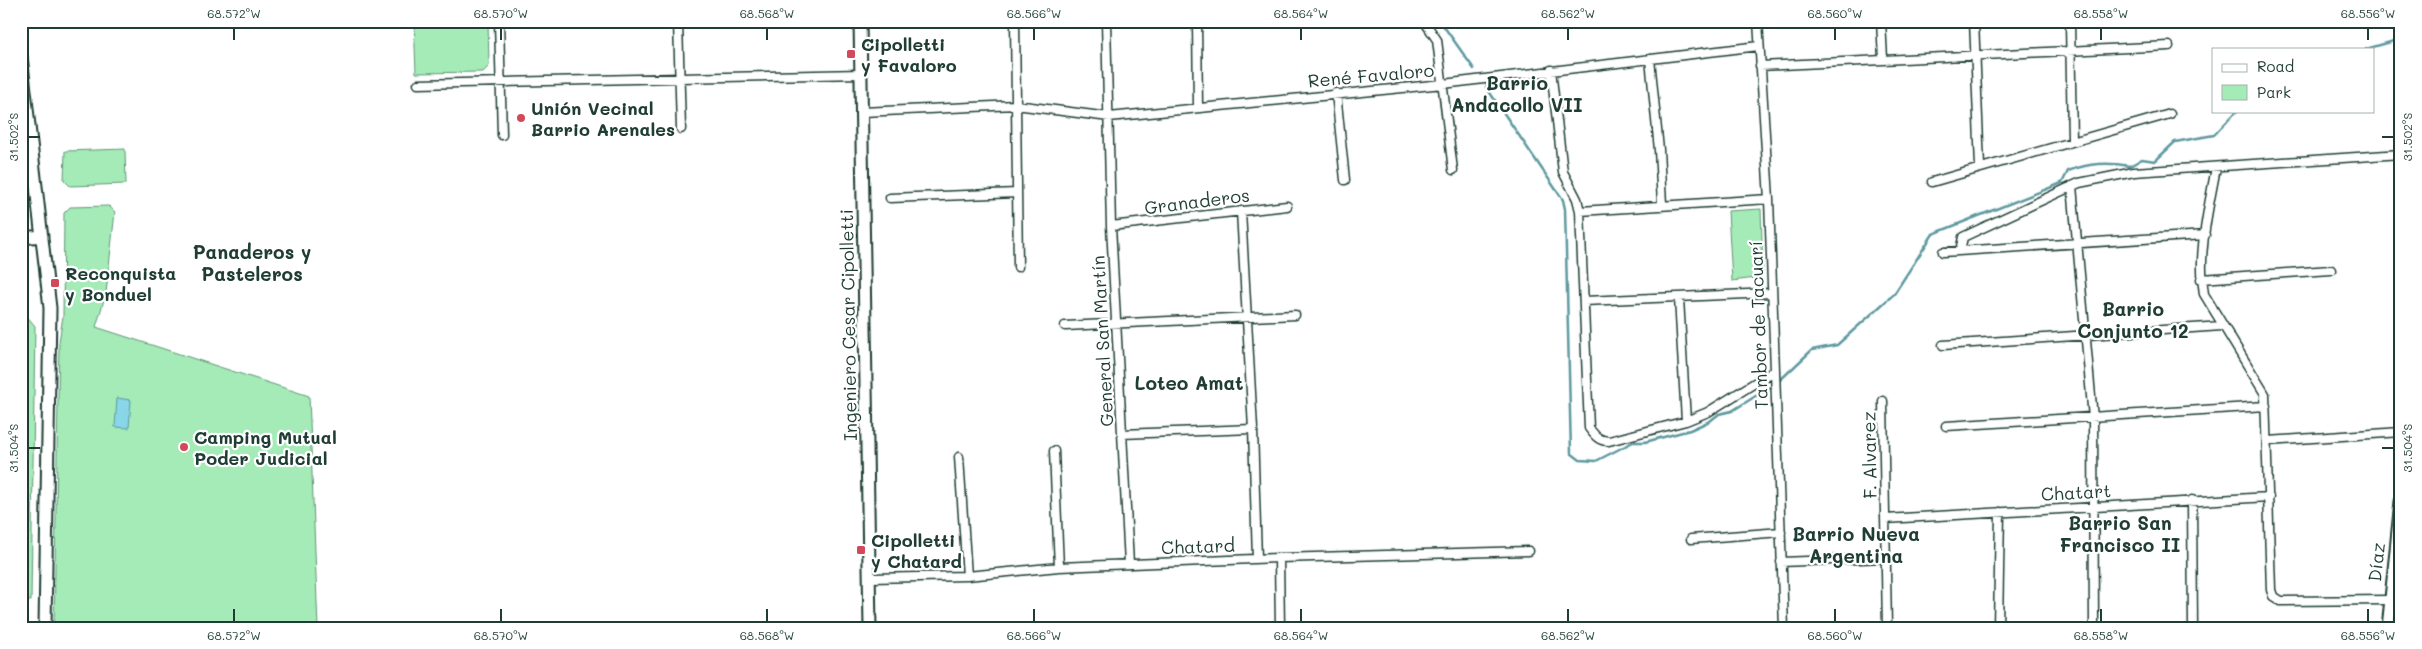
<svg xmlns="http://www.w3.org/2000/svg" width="2422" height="649" font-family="Mali,sans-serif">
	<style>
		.green { fill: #a4ebb8; stroke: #629476 }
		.water { fill: #88d6e8; stroke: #5e99a0 }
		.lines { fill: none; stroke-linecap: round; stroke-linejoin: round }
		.stream { stroke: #5e99a0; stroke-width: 2.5 }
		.street-casing { stroke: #1f3d34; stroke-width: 11 }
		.secondary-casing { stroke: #1f3d34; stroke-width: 15 }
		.street { stroke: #fff; stroke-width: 8 }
		.secondary { stroke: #fff; stroke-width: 11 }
		.ticks { fill: none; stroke: #1f3d34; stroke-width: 2 }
		.poi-dot { fill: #d1495b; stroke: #fff; stroke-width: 2 }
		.labels { text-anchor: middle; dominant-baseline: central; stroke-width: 4.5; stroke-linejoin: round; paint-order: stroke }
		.poi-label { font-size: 18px; font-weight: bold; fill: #1f3d34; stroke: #fff; text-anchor: start }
		.street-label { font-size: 18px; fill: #1f3d34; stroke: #fff }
		.neighbourhood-label { font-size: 19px; font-weight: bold; fill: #1f3d34; stroke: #fff }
		.neatline { fill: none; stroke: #1f3d34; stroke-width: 2 }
		.ticks-label { font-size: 12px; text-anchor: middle; fill: #1f3d34 }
	</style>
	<rect width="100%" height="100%" fill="#fff"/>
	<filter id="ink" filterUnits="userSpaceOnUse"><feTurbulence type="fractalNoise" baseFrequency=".02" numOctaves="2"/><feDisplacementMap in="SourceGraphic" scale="10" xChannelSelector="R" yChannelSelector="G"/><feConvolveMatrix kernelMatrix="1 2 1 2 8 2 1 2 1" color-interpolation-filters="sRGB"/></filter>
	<g filter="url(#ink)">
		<path class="green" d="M 414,21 L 488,21 L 489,66 L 483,72 L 416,73 Z
			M 125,149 L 126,184 L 70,186 L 64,180 L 65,151 Z
			M 109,206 L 115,212 L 106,293 L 96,327 L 309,396 L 318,628 L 54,628 L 59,342 L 63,316 L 64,213 L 70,207 Z
			M 1761,209 L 1763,273 L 1756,278 L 1732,281 L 1728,211 Z
			M 21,309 L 35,326 L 31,601 L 21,601 Z"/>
		<path class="water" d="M 117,398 L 131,400 L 129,428 L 115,427 Z"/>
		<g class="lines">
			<path class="stream" d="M 1440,21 L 1474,69
				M 2366,49 L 2401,39
				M 1486,87 L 1563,200 L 1565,209 L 1571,453 L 1580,460 L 1596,461 L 1633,442 L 1645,442 L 1690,430 L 1710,421 L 1719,414 L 1732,411 L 1778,382 L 1812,350 L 1837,345 L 1894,294 L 1933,234 L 2062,183 L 2068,171 C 2090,163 2107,162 2130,166 L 2142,159 L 2155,161 L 2175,142 L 2214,135 L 2237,111"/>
			<defs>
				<path id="street" d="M 499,21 L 502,135
					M 678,21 L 681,129
					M 1015,21 L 1018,267
					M 1106,21 L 1111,226 L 1129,564
					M 1197,21 L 1198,108
					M 1424,21 L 1437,40 L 1453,170
					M 1758,21 L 1769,199 L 1784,628
					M 1881,21 L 1883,59
					M 1974,21 L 1980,167
					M 2070,21 L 2072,142
					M 1650,59 L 1659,150 L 1662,204
					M 1760,66 L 2169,46
					M 1551,70 L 1563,172 L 1577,199 L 1580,211 L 1589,428 C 1595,436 1599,441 1609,441 L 1686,421 L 1708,412 L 1774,371
					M 418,84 L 861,74
					M 1336,93 L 1345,180
					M 862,112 L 1016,105 L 1109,117 L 1443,84 L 1759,46
					M 2216,167 C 2209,208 2197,253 2204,294 L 2265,394 L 2271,590 L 2273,596 L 2281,601 L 2390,600
					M 1932,182 L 2170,114
					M 2072,186 L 2093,418 L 2094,628
					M 890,198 L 1017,193
					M 1241,211 L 1253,429 L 1257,559
					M 1580,211 L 1769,199
					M 1111,226 L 1287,206
					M 1960,251 L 1963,237 L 2079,183 L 2134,172 L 2401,154
					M 1943,252 L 2205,235
					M 2201,279 L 2331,270
					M 1679,298 L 1686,421
					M 1584,301 L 1771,293
					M 1065,326 L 1295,315
					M 1943,345 L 2222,326
					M 1883,401 L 1887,628
					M 1946,426 L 2266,406
					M 1122,434 L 1253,429
					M 2268,441 L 2401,432
					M 1054,451 L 1059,567
					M 959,457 L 967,576
					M 2192,500 L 2193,628
					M 1885,519 L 2269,497
					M 1691,539 L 1781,532
					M 1279,558 L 1280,628
					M 1781,562 L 1886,558
					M 870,578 L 967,576 L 1059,567 L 1279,558 L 1529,551
					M 1998,628 L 2000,512"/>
				<path id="secondary" d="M 860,21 L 870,628
					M 21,56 L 50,308 L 45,628
					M 21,238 L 42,236
					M 2388,628 L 2401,501"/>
			</defs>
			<use href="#street" class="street-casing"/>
			<use href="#secondary" class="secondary-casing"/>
			<use href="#street" class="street"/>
			<use href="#secondary" class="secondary"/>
		</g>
	</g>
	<path class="ticks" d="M 234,28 L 234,40M 501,28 L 501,40M 767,28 L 767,40M 1034,28 L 1034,40M 1301,28 L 1301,40M 1568,28 L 1568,40M 1835,28 L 1835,40M 2101,28 L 2101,40M 2368,28 L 2368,40M 28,137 L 40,137M 2382,137 L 2394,137M 28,448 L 40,448M 2382,448 L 2394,448M 234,609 L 234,622M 501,609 L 501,622M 767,609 L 767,622M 1034,609 L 1034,622M 1301,609 L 1301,622M 1568,609 L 1568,622M 1835,609 L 1835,622M 2101,609 L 2101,622M 2368,609 L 2368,622"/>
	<g class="poi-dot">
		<rect x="846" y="49" width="10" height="10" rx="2.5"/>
		<circle cx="521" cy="118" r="5"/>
		<rect x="50" y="278" width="10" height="10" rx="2.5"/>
		<circle cx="184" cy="447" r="5"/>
		<rect x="856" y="545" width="10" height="10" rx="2.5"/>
	</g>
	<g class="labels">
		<g class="poi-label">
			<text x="861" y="44">Cipolletti<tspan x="861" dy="21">y Favaloro</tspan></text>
			<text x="531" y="108">Unión Vecinal<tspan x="531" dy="21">Barrio Arenales</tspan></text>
			<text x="65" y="273">Reconquista<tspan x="65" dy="21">y Bonduel</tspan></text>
			<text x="194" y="437">Camping Mutual<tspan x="194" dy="21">Poder Judicial</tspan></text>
			<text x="871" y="540">Cipolletti<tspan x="871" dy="21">y Chatard</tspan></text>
		</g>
		<g class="street-label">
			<text transform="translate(1371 75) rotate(-5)">René Favaloro</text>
			<text transform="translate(1197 201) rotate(-7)">Granaderos</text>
			<text transform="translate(848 325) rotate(-91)">Ingeniero Cesar Cipolletti</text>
			<text transform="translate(1758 325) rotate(-92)">Tambor de Tacuarí</text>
			<text transform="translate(1102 341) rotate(-93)">General San Martín</text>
			<text transform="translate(1869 455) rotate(-91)">F. Alvarez</text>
			<text transform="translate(2076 492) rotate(-3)">Chatart</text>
			<text transform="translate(1198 546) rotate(-2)">Chatard</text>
			<text transform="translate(2376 562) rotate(-84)">Díaz</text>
		</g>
		<g class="neighbourhood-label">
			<text x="1517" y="82">Barrio<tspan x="1517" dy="22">Andacollo VII</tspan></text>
			<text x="252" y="251">Panaderos y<tspan x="252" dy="22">Pasteleros</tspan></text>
			<text x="2133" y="308">Barrio<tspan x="2133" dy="22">Conjunto 12</tspan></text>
			<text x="1189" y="382">Loteo Amat</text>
			<text x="2120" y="522">Barrio San<tspan x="2120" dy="22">Francisco II</tspan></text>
			<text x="1856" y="533">Barrio Nueva<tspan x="1856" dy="22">Argentina</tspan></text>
		</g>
	</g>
	<rect width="2422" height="649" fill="none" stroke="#fff" stroke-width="55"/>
	<rect x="2212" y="48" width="162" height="65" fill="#ffffff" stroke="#a5b1ae"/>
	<rect x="2222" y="64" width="25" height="8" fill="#ffffff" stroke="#a5b1ae"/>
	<text x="2257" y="72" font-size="15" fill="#1f3d34">Road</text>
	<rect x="2222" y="85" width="25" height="15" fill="#a4ebb8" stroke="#a5b1ae"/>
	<text x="2257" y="98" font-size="15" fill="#1f3d34">Park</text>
	<rect x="28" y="28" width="2366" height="594" class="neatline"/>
	<g class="ticks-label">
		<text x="234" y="18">68.572°W</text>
		<text x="501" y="18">68.570°W</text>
		<text x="767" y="18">68.568°W</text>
		<text x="1034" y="18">68.566°W</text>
		<text x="1301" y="18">68.564°W</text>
		<text x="1568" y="18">68.562°W</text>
		<text x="1835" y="18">68.560°W</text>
		<text x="2101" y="18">68.558°W</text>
		<text x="2368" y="18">68.556°W</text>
		<text transform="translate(14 137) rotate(-90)" y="4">31.502°S</text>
		<text transform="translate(2408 137) rotate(-90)" y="4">31.502°S</text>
		<text transform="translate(14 448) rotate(-90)" y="4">31.504°S</text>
		<text transform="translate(2408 448) rotate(-90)" y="4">31.504°S</text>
		<text x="234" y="640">68.572°W</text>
		<text x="501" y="640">68.570°W</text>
		<text x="767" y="640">68.568°W</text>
		<text x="1034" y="640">68.566°W</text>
		<text x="1301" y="640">68.564°W</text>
		<text x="1568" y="640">68.562°W</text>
		<text x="1835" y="640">68.560°W</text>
		<text x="2101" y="640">68.558°W</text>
		<text x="2368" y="640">68.556°W</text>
	</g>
</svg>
